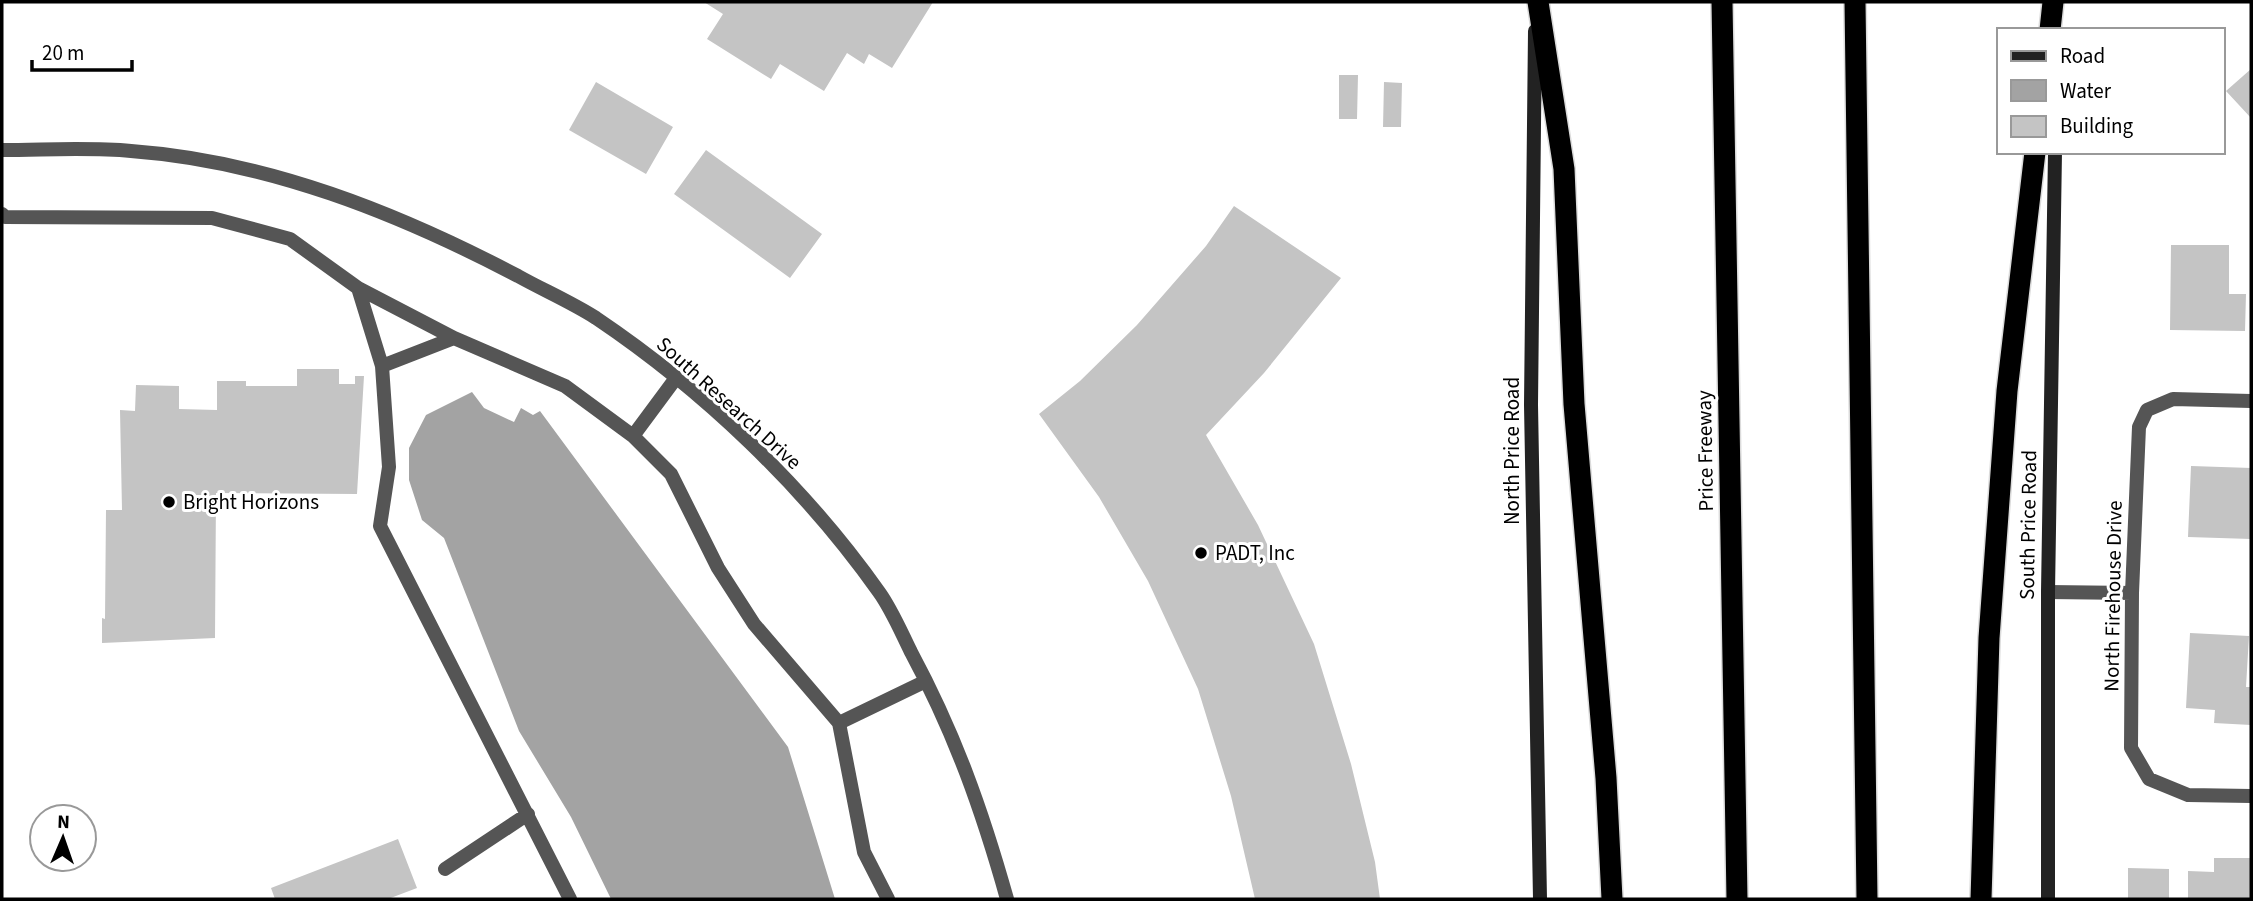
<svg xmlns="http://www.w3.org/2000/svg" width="2253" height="901" font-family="'Source Sans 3',sans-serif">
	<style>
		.water { fill: #a3a3a3 }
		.building { fill: #c4c4c4 }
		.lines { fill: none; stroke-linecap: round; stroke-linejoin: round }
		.highway-casing { stroke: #dbdbdb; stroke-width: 24 }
		.street { stroke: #555; stroke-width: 14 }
		.secondary { stroke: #222; stroke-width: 14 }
		.highway { stroke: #000; stroke-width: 21 }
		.poi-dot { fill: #000; stroke: #fff; stroke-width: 2.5 }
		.labels { text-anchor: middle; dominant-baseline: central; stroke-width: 6; stroke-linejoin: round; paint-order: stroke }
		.street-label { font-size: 21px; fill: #000; stroke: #fff }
		.poi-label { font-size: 21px; fill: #000; stroke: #fff; text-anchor: start }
	</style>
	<rect width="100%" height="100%" fill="#fff"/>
	<path class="water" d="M 472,392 L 484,408 L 514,422 L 521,408 L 533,415 L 540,411 L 788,747 L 835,899 L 611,899 L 571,817 L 519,731 L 444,538 L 422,520 L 409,480 L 409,448 L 426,415 Z"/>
	<path class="building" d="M 704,2 L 933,2 L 892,68 L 869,54 L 864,64 L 847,53 L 824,91 L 780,64 L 771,79 L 707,39 L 723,14 Z
		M 2251,69 L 2251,118 L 2226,91 Z
		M 1339,75 L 1358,75 L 1357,119 L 1339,119 Z
		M 596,82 L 673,127 L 646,174 L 569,130 Z
		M 1384,82 L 1402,83 L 1401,127 L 1383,127 Z
		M 706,150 L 822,234 L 790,278 L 674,194 Z
		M 1234,206 L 1341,278 L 1264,373 L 1206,435 L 1258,525 L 1314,644 L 1351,764 L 1375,862 L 1380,899 L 1255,899 L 1231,796 L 1198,689 L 1148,581 L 1099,497 L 1039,414 L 1080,381 L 1137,325 L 1206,246 Z
		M 2171,245 L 2229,245 L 2229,294 L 2246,294 L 2245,331 L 2170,330 Z
		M 297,369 L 339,369 L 339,384 L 355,384 L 355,376 L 364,376 L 357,494 L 216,493 L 215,638 L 102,643 L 102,618 L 105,619 L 106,510 L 122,510 L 120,410 L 135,411 L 136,385 L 179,386 L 179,409 L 217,410 L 217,381 L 246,381 L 246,386 L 297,386 Z
		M 2191,466 L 2251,468 L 2251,539 L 2188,537 Z
		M 2190,633 L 2249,636 L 2246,687 L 2251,687 L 2251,725 L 2214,723 L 2215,710 L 2186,708 Z
		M 398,839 L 417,888 L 388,899 L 275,899 L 271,888 Z
		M 2214,858 L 2251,858 L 2251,899 L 2188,899 L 2188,871 L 2214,872 Z
		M 2128,868 L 2169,869 L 2169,899 L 2128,899 Z"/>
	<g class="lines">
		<defs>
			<path id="highway" d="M 1538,2 L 1564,169 L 1574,404 L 1606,778 L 1612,899
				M 1722,2 L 1737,899
				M 1855,2 L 1867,899
				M 2050,30 L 2053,2
				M 1981,899 L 1989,638 L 2007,391 L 2035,152"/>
		</defs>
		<use href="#highway" class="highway-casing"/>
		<path class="street" d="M 2,150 C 45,150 89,147 131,151 C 268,161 398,213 518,276 C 543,290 571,302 596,318 C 703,390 804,486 879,592 C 892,610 901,632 911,652 C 955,734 982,810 1007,899
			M 2,214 L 5,217 L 212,218 L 290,239 L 358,288 L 454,338 L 565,386 L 633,436 L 671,474 L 718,568 L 754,624 L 839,723 L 864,852 L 888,899
			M 358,288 L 382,366
			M 454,338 L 382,366 L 389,467 L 380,526 L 570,899
			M 2251,401 L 2173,399 L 2147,410 L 2139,427 L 2132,593 L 2131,748 L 2149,779 L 2188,795 L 2251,796
			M 633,436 L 676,378
			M 2048,592 L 2132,593
			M 839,723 L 926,681
			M 445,869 L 528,814"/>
		<path class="secondary" d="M 1535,31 L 1531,405 L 1540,899
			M 2048,899 L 2048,592 L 2055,152"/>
		<use href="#highway" class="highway"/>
	</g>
	<g class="poi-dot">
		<circle cx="169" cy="502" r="7"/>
		<circle cx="1201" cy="553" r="7"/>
	</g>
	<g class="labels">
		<g class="street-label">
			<text transform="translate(729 403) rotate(42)">South Research Drive</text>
			<text transform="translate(1512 451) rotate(-90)">North Price Road</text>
			<text transform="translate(1705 451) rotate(-91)">Price Freeway</text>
			<text transform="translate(2028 525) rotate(-89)">South Price Road</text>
			<text transform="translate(2113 596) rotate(-89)">North Firehouse Drive</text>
		</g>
		<g class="poi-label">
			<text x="183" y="502">Bright Horizons</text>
			<text x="1215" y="553">PADT, Inc</text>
		</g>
	</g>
	<rect width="2253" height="901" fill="none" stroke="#000000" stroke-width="7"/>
	<rect x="1997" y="28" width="228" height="126" fill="#ffffff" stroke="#999999" stroke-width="2"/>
	<rect x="2011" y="51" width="35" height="10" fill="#222222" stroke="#999999" stroke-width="2"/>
	<text x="2060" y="63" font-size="21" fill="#000000">Road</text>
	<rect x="2011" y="80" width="35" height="21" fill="#a3a3a3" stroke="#999999" stroke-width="2"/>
	<text x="2060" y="98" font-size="21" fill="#000000">Water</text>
	<rect x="2011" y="116" width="35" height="21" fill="#c4c4c4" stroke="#999999" stroke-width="2"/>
	<text x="2060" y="133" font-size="21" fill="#000000">Building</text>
	<g transform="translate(63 838) rotate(2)"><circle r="33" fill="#ffffff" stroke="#999999" stroke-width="2"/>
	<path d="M0-5L12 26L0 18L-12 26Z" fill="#000000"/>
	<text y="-10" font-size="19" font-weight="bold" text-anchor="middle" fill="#000000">N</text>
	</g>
	<path d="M32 60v10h100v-10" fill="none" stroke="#000000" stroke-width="3.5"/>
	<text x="42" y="60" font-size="21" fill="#000000" stroke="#ffffff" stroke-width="5" paint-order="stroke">20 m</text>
</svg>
